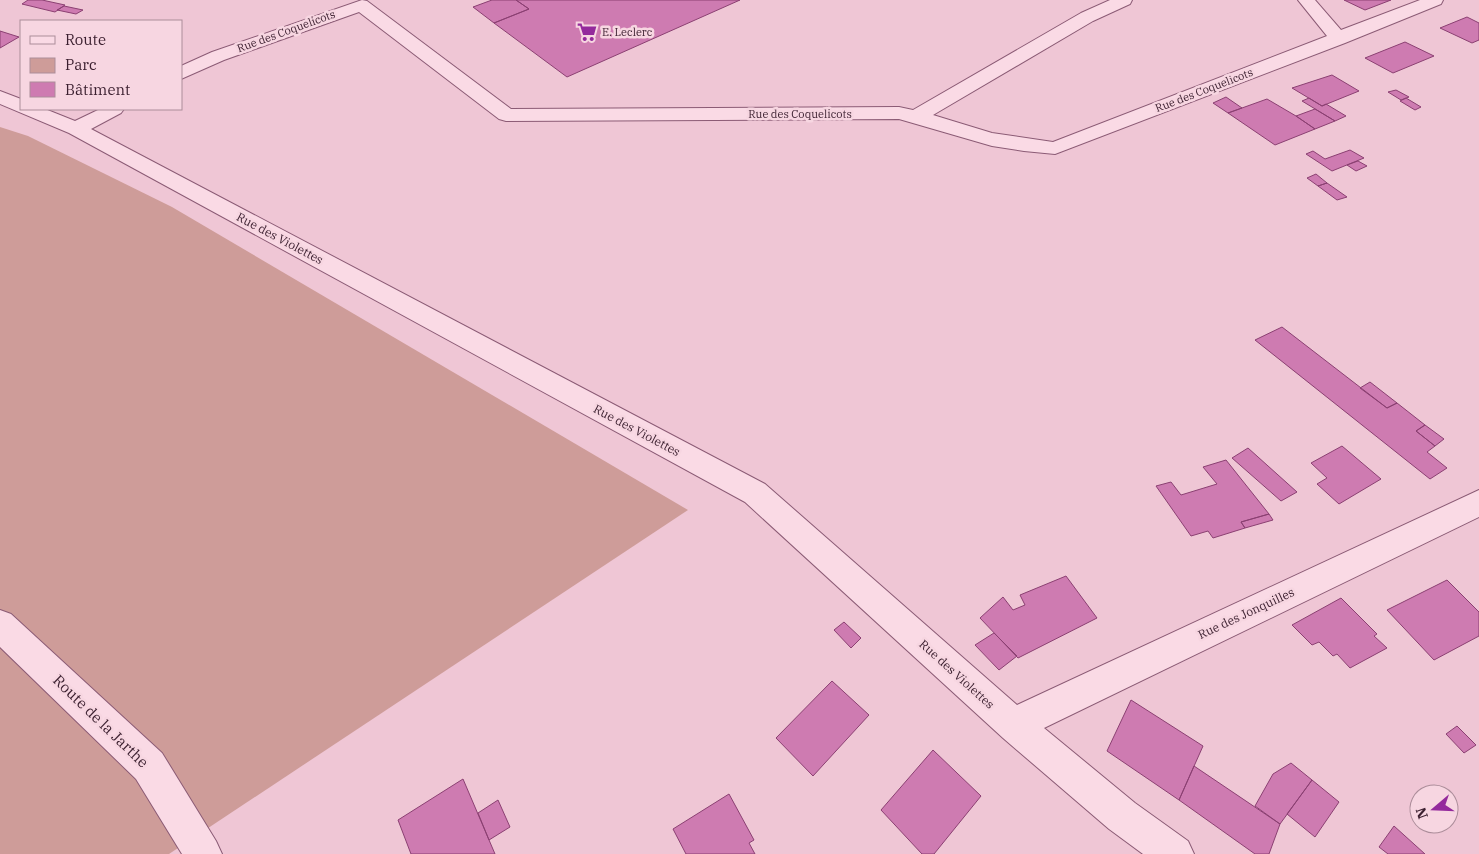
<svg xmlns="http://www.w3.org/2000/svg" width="1479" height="854" font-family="'IBM Plex Serif',serif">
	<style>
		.green { fill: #ce9c99 }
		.building { fill: #ce7bb1; stroke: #8b4072 }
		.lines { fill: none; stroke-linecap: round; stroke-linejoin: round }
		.minor-casing { stroke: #8b5b75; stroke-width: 2 }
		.minor { fill: #fadae5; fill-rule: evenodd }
		.labels { text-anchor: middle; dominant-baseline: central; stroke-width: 5; stroke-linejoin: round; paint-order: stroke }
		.far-street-label { font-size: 11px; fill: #3b1f2f; stroke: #f7d6e1 }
		.far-poi-label { font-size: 11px; fill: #3b1f2f; stroke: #f7d6e1; text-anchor: start }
		.street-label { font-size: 12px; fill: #3b1f2f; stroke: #f7d6e1 }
		.near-street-label { font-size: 15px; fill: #3b1f2f; stroke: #f7d6e1 }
	</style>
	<rect width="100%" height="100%" fill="#efc6d5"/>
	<path class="green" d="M 0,127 L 28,136 L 172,207 L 688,510 L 169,854 L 0,854 Z"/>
	<path class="building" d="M 28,0 L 42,0 L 65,5 L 55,12 L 22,4 Z
		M 492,0 L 516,0 L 529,9 L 494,23 L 473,7 Z
		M 516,0 L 740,0 L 567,77 L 494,23 L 529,9 Z
		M 1344,0 L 1391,0 L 1365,10 Z
		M 64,6 L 83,10 L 76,14 L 57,10 Z
		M 1467,17 L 1479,23 L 1479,40 L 1472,43 L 1440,28 Z
		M 0,31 L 19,37 L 0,48 Z
		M 1405,42 L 1434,56 L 1393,73 L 1365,58 Z
		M 1332,75 L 1359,91 L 1322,106 L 1292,88 Z
		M 1396,90 L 1409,97 L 1401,100 L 1388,92 Z
		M 1226,97 L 1242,108 L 1228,113 L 1213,103 Z
		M 1309,98 L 1322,106 L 1326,104 L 1346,116 L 1335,121 L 1302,101 Z
		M 1406,98 L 1421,107 L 1415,110 L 1400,101 Z
		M 1267,99 L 1296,116 L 1315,129 L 1275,145 L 1228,113 Z
		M 1315,109 L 1335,121 L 1315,129 L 1296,116 Z
		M 1350,150 L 1364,158 L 1332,171 L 1306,154 L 1313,151 L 1325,159 Z
		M 1358,161 L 1367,166 L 1356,171 L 1347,165 Z
		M 1316,174 L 1327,183 L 1318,186 L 1307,178 Z
		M 1327,183 L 1347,197 L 1337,200 L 1318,186 Z
		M 1282,327 L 1387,408 L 1397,403 L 1425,425 L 1416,431 L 1435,446 L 1427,452 L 1447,468 L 1430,479 L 1255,340 Z
		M 1370,382 L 1397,403 L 1387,408 L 1360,388 Z
		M 1425,425 L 1444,439 L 1435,446 L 1416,431 Z
		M 1342,446 L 1381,479 L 1339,504 L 1317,484 L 1327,478 L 1311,463 Z
		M 1248,448 L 1297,492 L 1281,501 L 1232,458 Z
		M 1226,460 L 1269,514 L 1241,522 L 1245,528 L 1213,538 L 1208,531 L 1191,536 L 1156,486 L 1171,482 L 1181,495 L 1217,484 L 1203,467 Z
		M 1269,514 L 1273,520 L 1245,528 L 1241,522 Z
		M 1066,576 L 1097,618 L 1018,658 L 980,618 L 1003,597 L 1013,610 L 1025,605 L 1020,595 Z
		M 1447,580 L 1479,612 L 1479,636 L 1434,660 L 1387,610 Z
		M 1341,598 L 1377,634 L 1374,636 L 1387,648 L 1350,668 L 1337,654 L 1333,656 L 1319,642 L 1312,645 L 1292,625 Z
		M 844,622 L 861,638 L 851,648 L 834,630 Z
		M 994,633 L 1017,656 L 999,670 L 975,645 Z
		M 832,681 L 869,715 L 813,776 L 776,738 Z
		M 1131,700 L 1203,746 L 1179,800 L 1107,751 Z
		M 1457,726 L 1476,745 L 1464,753 L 1446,734 Z
		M 933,750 L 981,796 L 934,854 L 922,854 L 881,810 Z
		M 1291,763 L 1312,780 L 1280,824 L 1255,806 L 1273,774 Z
		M 1194,766 L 1280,824 L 1269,854 L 1255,854 L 1179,800 Z
		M 463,779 L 495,854 L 411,854 L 398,820 Z
		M 1312,780 L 1339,802 L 1315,837 L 1287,814 Z
		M 729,794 L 754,840 L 749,843 L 755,854 L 686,854 L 673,829 Z
		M 498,800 L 510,827 L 489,840 L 478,813 Z
		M 1394,826 L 1425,854 L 1388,854 L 1379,847 Z"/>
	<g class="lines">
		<defs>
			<path id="minor" d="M 362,0 L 367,1 L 511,109 L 899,107 L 913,110 L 1081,13 L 1110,0 L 1132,0 L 1130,4 L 1093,21 L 933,115 L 992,133 L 1053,142 L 1327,36 L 1298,0 L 1315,0 L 1341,30 L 1420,0 L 1443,0 L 1441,4 L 1345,43 L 1055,154 L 1024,151 L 992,146 L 899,119 L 506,121 L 499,119 L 359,12 L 224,60 L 181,79 L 181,66 L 212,52 Z
				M 0,91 L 21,99 L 21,109 L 45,109 L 75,121 L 100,109 L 124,109 L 121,113 L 91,129 L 765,484 L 1017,705 L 1479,490 L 1479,517 L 1044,728 L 1135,803 L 1188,841 L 1194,854 L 1143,854 L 1109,829 L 1003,738 L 745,502 L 69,133 L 0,104 Z
				M 0,610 L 11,614 L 162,753 L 216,841 L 222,854 L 182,854 L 136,779 L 0,647 Z"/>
		</defs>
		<use href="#minor" class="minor-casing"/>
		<use href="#minor" class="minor"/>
	</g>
	<defs>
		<symbol id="supermarket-bare" viewBox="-9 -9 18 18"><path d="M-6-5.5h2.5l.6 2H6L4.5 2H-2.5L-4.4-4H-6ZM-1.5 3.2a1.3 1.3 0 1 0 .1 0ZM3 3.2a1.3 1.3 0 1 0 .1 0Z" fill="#942a9c" stroke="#f7d6e1" stroke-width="2.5" paint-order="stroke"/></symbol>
	</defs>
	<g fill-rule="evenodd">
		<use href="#supermarket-bare" x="573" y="18" width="28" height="28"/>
	</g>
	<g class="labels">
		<g class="far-street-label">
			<text transform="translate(286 31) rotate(-20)">Rue des Coquelicots</text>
			<text transform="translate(1204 90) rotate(-21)">Rue des Coquelicots</text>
			<text x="800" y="114">Rue des Coquelicots</text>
		</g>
		<g class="far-poi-label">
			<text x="602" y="32">E. Leclerc</text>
		</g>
		<g class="street-label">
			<text transform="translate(280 238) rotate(28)">Rue des Violettes</text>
			<text transform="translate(637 430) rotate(28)">Rue des Violettes</text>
			<text transform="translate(1246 613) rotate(-25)">Rue des Jonquilles</text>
			<text transform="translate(957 674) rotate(42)">Rue des Violettes</text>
		</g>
		<g class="near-street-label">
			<text transform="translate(101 721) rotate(44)">Route de la Jarthe</text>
		</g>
	</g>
	<rect x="20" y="20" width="162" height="90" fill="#f7d6e1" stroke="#ac8d9a"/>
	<rect x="30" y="36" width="25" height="8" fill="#fadae5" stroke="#ac8d9a"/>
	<text x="65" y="45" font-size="15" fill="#3b1f2f">Route</text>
	<rect x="30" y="58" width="25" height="15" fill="#ce9c99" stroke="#ac8d9a"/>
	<text x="65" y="70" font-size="15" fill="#3b1f2f">Parc</text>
	<rect x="30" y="82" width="25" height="15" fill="#ce7bb1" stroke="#ac8d9a"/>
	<text x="65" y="95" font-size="15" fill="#3b1f2f">Bâtiment</text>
	<g transform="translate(1434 809) rotate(251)"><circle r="24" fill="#f7d6e1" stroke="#ac8d9a"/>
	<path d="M0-4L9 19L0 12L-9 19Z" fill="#942a9c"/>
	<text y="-8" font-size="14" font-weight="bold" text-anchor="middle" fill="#3b1f2f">N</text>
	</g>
</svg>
